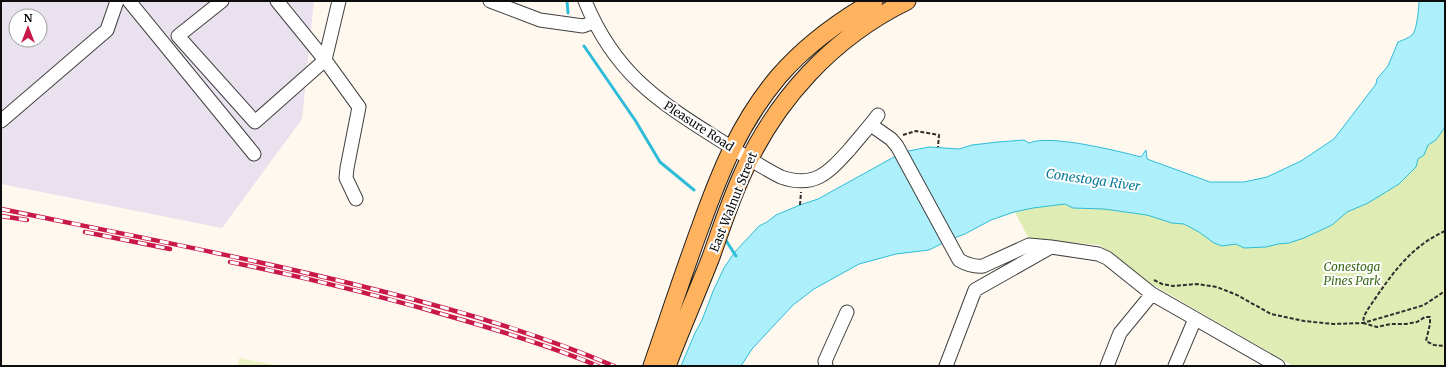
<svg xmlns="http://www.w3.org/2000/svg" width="1446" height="367" font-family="Merriweather,serif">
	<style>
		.industrial { fill: #e9e1ed; fill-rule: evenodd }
		.green { fill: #dfedb4 }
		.pitch { fill: #eef3c6 }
		.water { fill: #adf0fb; stroke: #2ebcd9 }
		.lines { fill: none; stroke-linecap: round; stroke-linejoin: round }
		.stream { stroke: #2ebcd9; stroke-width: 3 }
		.minor-casing { stroke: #404040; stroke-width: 15 }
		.major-casing { stroke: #1e1e1e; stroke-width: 19 }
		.path { stroke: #2f2f2f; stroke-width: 2; stroke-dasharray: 4 2; stroke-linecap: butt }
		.minor { stroke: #fff; stroke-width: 13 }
		.major { stroke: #ffb35e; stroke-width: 17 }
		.rail-casing { stroke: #c9194a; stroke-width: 4.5 }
		.rail { stroke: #fff; stroke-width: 3; stroke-dasharray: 9; stroke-linecap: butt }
		.labels { text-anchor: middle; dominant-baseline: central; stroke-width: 4; stroke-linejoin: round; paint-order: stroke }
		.street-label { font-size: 12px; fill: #0d0d0d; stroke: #fff }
		.park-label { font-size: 12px; font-style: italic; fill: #3c6b18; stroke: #fff }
		.water-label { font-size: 13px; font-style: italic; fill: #0c7d9b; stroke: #fff }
	</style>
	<rect width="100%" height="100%" fill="#fff8ee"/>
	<path class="industrial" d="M 1,1 L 314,1 L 302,119 L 222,228 L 1,184 ZM 16,16 L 40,16 L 40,40 L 16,40 Z"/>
	<path class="green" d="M 1445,1 L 1445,366 L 1293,366 L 1122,267 L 1100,245 L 1029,239 L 998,179 L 1317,187 Z"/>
	<path class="pitch" d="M 239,358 L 240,358 L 280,366 L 238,366 Z"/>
	<path class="water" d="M 1419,1 L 1445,1 L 1445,127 L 1436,140 L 1428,145 L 1424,155 L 1418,159 L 1416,167 L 1399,184 L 1368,203 L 1347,212 L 1332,225 L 1304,238 L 1289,243 L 1278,244 L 1266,247 L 1244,248 L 1236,244 L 1222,246 L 1214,243 L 1199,232 L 1184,224 L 1172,223 L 1147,215 L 1104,209 L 1073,208 L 1065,204 L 1033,208 L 1014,212 L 991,220 L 965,234 L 951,239 L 929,250 L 896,254 L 859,264 L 814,289 L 793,305 L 752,349 L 741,366 L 681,366 L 695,333 L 702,320 L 714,289 L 724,268 L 734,253 L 759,226 L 767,222 L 776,215 L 800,205 L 818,199 L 903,152 L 929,147 L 959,149 L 972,145 L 998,142 L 1024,140 L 1029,143 C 1050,134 1118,151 1141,157 L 1146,150 L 1147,159 L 1210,182 L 1244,182 L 1267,177 L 1301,161 L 1334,139 L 1376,84 L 1377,79 L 1388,66 L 1398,42 C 1403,40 1409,38 1413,34 C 1417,28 1419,8 1419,1 Z"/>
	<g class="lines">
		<path class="stream" d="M 567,1 L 568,13
			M 584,46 L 635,120 L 660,162 L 694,190
			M 725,239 L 736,256"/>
		<defs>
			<path id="minor" d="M 129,1 L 254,154
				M 222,1 L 178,36 L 255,122 L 325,60 L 339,1
				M 277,1 L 325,60 L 359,107 L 347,168 L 346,178 L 356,199
				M 490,1 L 540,20 L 583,26 L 594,22
				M 585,1 C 614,72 656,100 718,139 C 739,152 759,166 781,177 C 815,189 829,172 850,149 C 859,138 869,127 878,115
				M 1,121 L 107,30 L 117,1
				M 871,125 L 891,139 L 897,146 L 959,260 C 966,264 974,267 983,266 L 1029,245 L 1051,247 L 1098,254 L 1107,258 L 1152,294 L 1278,366
				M 826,366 L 825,361 L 847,312
				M 946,366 L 975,290 L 1051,247
				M 1107,366 L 1120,333 L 1152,294
				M 1175,366 L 1195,319"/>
			<path id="major" d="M 652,366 C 668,320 683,274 700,228 C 720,172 740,122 779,76 C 806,45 839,21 874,1
				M 667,366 C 681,329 697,293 711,257 C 721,229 730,201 742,175 C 775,100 833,37 907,1"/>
		</defs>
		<use href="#minor" class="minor-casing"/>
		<use href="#major" class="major-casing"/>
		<path class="path" d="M 903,135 L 916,131 L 939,135 L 938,147
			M 800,205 L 801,192
			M 1445,231 C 1408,248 1390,277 1368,309 L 1364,316 L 1363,323 L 1377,327 L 1391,324 L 1406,324 L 1417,322 L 1425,317 L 1430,317 L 1430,324 L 1426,341 L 1434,345 L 1445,346
			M 1154,280 L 1162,284 L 1173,286 L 1197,284 L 1217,287 L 1237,295 L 1271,314 L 1304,321 L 1333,324 L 1363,323 L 1411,309 L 1424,305 L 1445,291
			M 1445,366 L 1445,365"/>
		<use href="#minor" class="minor"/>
		<use href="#major" class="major"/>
		<defs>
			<path id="rail" d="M 1,209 C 128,235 255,259 381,291 C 460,311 539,334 614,366
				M 1,216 L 27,220
				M 85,232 L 170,249
				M 230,262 C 309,278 389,298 466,321 C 510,334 555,348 598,366"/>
		</defs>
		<use href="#rail" class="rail-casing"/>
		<use href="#rail" class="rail"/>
	</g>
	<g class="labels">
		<g class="street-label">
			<text transform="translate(699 126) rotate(33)">Pleasure Road</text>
			<text transform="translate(733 202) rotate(-68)">East Walnut Street</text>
		</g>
		<g class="park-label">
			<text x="1352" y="266">Conestoga<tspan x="1352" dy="14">Pines Park</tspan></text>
		</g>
		<g class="water-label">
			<text transform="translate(1093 180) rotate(8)">Conestoga River</text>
		</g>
	</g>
	<rect width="1446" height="367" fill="none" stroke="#0d0d0d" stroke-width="4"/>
	<g transform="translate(28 28)"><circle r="19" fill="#ffffff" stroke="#9e9e9e"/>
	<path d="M0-3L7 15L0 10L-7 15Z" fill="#c9194a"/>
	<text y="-6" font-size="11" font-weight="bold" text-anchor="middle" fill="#0d0d0d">N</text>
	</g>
</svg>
